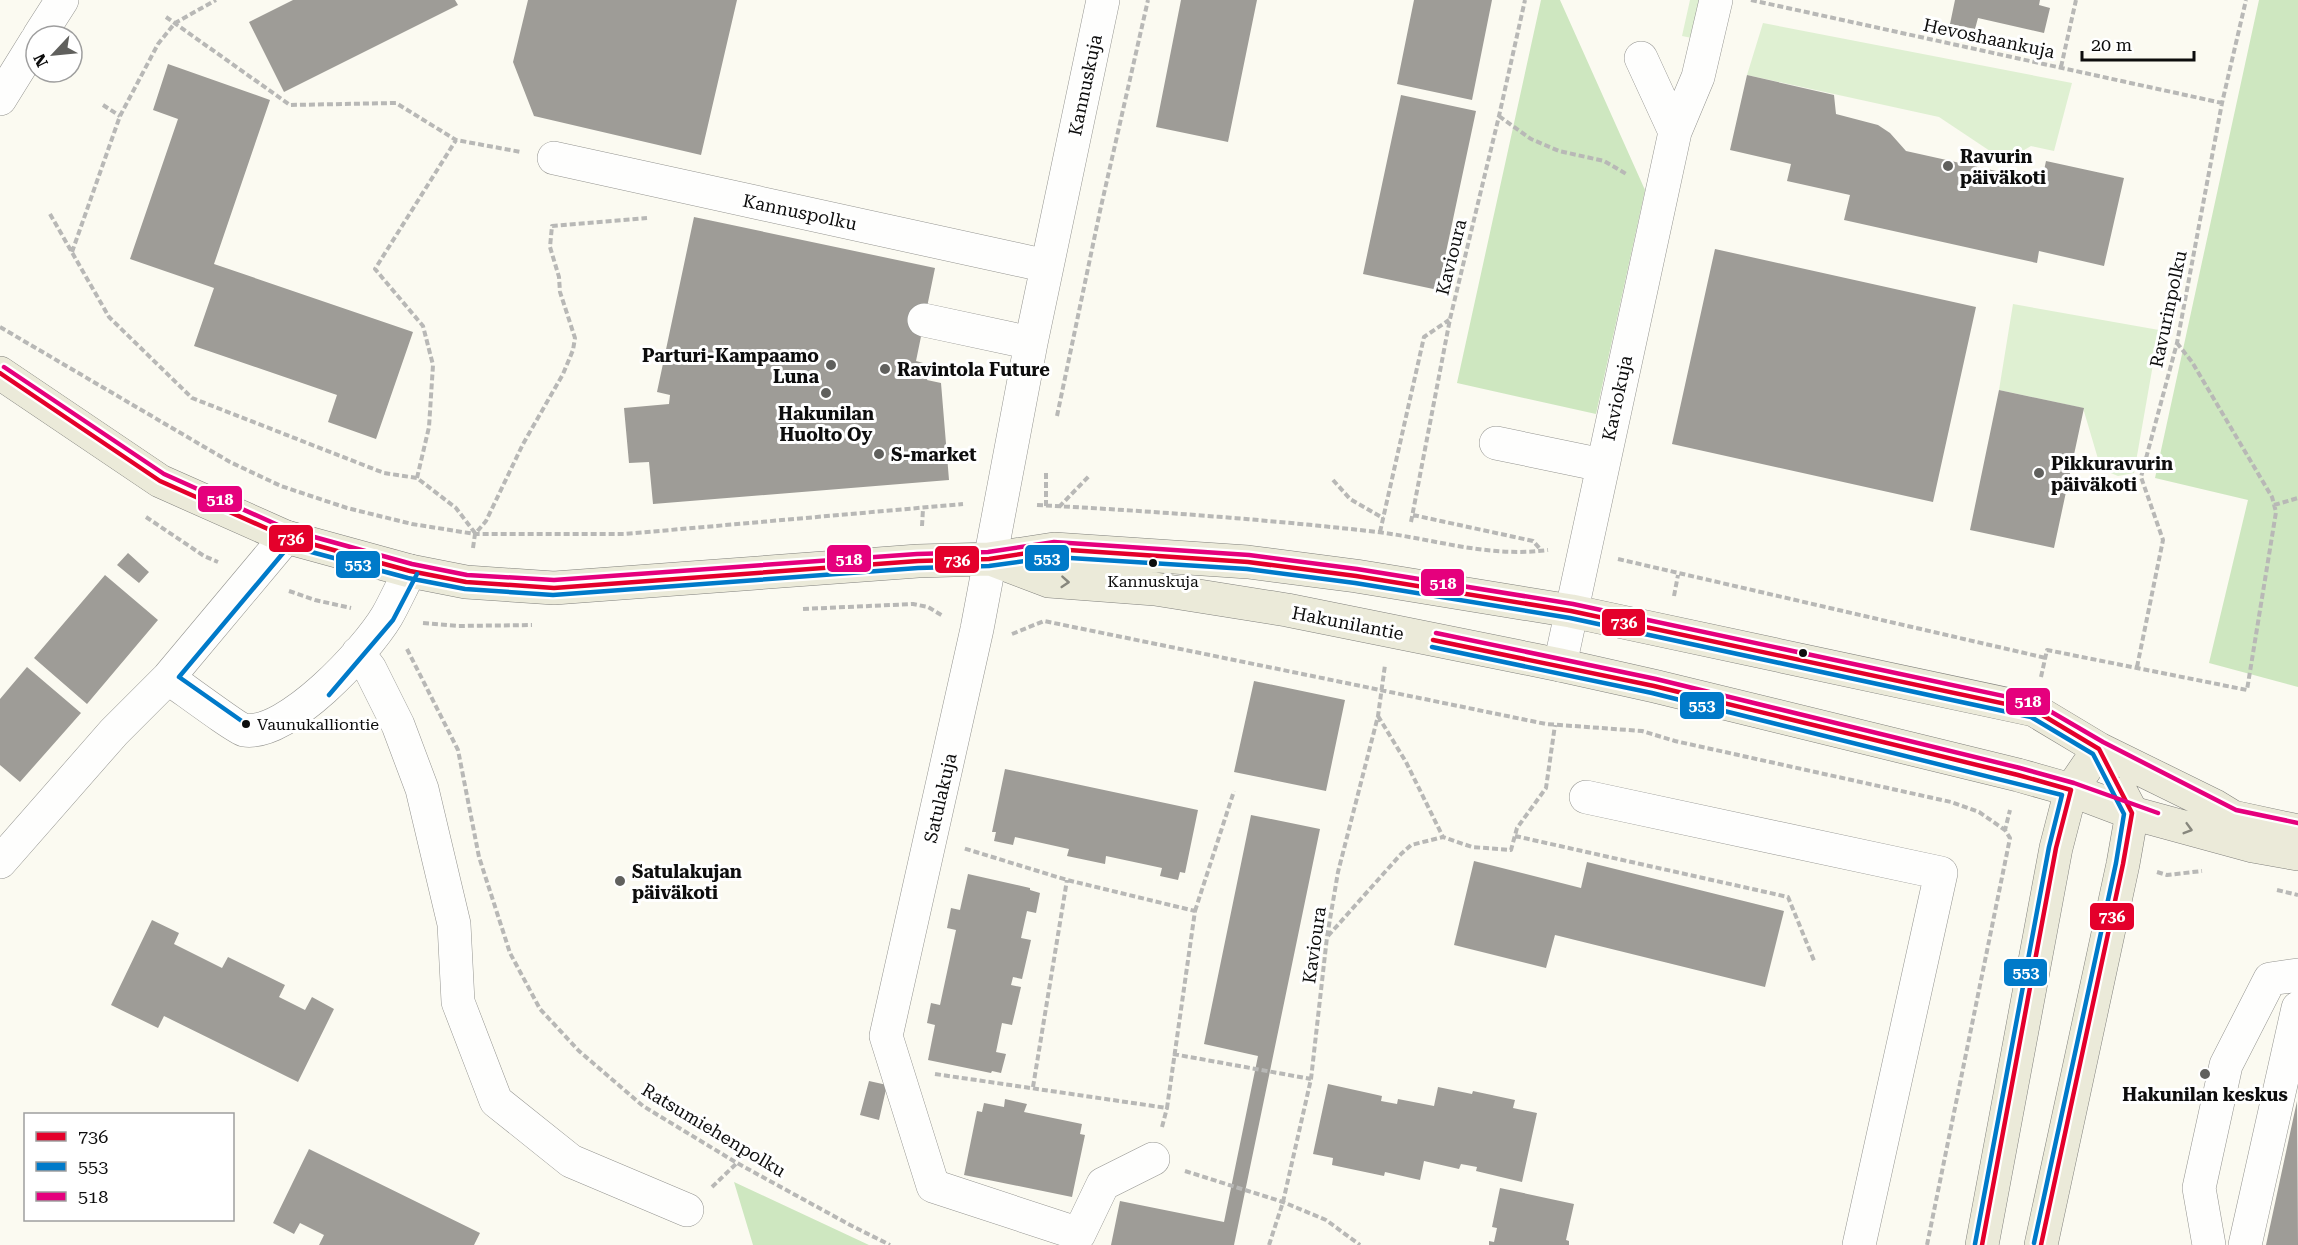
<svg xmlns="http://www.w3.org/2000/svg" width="2298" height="1245" font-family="'Roboto Serif',serif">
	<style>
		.green { fill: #dff0d2 }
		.forest { fill: #cee7c0 }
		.building { fill: #9e9c97 }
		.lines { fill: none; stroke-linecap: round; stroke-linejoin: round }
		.minor-casing { stroke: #949490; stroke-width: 34 }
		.major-casing { stroke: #81817d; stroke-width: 34 }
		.path { stroke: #b8b8b6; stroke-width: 4; stroke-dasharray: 6 3; stroke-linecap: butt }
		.minor { stroke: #fefefd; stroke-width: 33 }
		.major { stroke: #ebead9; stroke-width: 33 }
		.bus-1-casing { stroke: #fff; stroke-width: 9 }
		.bus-2-casing { stroke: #fff; stroke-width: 9 }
		.bus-3-casing { stroke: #fff; stroke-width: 9 }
		.bus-1 { stroke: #e4002b; stroke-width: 4.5 }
		.bus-2 { stroke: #007ac9; stroke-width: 4.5 }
		.bus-3 { stroke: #e5007d; stroke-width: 4.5 }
		.oneway { stroke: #87877d }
		.poi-dot { fill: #60605d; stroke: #fff; stroke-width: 2 }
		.bus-dot { fill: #0d0d0d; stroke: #fff; stroke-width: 2 }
		.labels { text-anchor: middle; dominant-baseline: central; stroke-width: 6; stroke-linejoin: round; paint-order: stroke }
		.bus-label { font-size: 16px; fill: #0d0d0d; stroke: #fff }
		.street-label { font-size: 18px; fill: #0d0d0d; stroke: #fff }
		.poi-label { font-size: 18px; font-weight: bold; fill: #0d0d0d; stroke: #fff; text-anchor: start }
		.line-badge { stroke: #fff; stroke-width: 2 }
		.badge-label { font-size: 16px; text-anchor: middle; font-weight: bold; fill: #fff }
	</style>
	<rect width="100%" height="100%" fill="#fbfaf1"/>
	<path class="green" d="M 1690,0 L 1705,0 L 1697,39 L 1682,36 Z
		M 1763,23 L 2072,83 L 2054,151 L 2031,146 L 2005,161 L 1939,117 L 1747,75 Z
		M 2013,304 L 2159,330 L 2134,473 L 2118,476 L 2101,469 L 2083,408 L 1999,390 Z"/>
	<path class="forest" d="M 1541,0 L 1560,0 L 1645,190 L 1596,414 L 1457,383 Z
		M 2259,0 L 2298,0 L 2298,687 L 2209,663 L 2248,500 L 2155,478 Z
		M 734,1182 L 869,1245 L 753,1245 Z"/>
	<path class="building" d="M 293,0 L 455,0 L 458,5 L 284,92 L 249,22 Z
		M 528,0 L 737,0 L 701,155 L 534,116 L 513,62 Z
		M 1181,0 L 1257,0 L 1228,142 L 1156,127 Z
		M 1414,0 L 1492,0 L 1472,100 L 1397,84 Z
		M 1955,0 L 2040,0 L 2039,5 L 2050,8 L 2044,33 L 1978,18 L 1975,29 L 1950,24 Z
		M 168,64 L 270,100 L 214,264 L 413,332 L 376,439 L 328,422 L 337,395 L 194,346 L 214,288 L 130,259 L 178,119 L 153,110 Z
		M 1747,75 L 1834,95 L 1836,114 L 1878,125 L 1890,133 L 1906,151 L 2014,175 L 2023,173 L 2024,171 L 2043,175 L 2046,161 L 2124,178 L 2104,266 L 2039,251 L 2037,263 L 1844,220 L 1850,195 L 1787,181 L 1791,164 L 1730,150 Z
		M 1401,95 L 1476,111 L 1438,290 L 1363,274 Z
		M 694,217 L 935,268 L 916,361 L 930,365 L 927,380 L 941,383 L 949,480 L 653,504 L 649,462 L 629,463 L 624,408 L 669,404 L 670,395 L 657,392 Z
		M 1715,249 L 1976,307 L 1933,502 L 1672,444 Z
		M 1999,390 L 2084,408 L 2054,548 L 1970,530 Z
		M 128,553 L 149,572 L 139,583 L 117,565 Z
		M 105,575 L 158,620 L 87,704 L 34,658 Z
		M 27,667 L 81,713 L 20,782 L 0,765 L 0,699 Z
		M 1254,681 L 1345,700 L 1326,791 L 1234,772 Z
		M 1005,769 L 1198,810 L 1185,873 L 1180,872 L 1178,880 L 1160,876 L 1162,868 L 1106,856 L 1105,864 L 1067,856 L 1069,849 L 1015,837 L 1013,845 L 994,841 L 996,832 L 992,832 Z
		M 1251,815 L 1320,829 L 1234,1245 L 1111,1245 L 1120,1201 L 1224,1222 L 1258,1056 L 1204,1044 Z
		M 1474,861 L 1581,888 L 1587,862 L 1784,911 L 1765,987 L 1555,935 L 1546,968 L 1454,945 Z
		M 968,874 L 1030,888 L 1030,890 L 1040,893 L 1036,913 L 1027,911 L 1021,938 L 1031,940 L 1022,979 L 1013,977 L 1011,985 L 1021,987 L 1012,1025 L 1002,1023 L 996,1052 L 1006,1054 L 1001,1073 L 992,1071 L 991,1073 L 928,1060 L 935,1025 L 927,1023 L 931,1003 L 940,1005 L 956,930 L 947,928 L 951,908 L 960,910 Z
		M 152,920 L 179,933 L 174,944 L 222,968 L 228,957 L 285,985 L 279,997 L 305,1010 L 312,997 L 334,1009 L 298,1082 L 164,1016 L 158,1028 L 111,1005 Z
		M 869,1081 L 887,1085 L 879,1120 L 860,1115 Z
		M 1328,1084 L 1382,1096 L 1381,1101 L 1397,1104 L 1398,1099 L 1434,1106 L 1438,1087 L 1472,1094 L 1473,1091 L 1515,1100 L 1513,1108 L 1537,1113 L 1522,1182 L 1476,1171 L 1477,1167 L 1461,1164 L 1459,1169 L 1424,1161 L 1420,1180 L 1385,1172 L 1384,1176 L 1332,1165 L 1333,1158 L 1313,1154 Z
		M 1005,1099 L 1027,1104 L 1024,1112 L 1082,1124 L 1080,1134 L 1085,1135 L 1072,1197 L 964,1175 L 977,1111 L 982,1112 L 984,1103 L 1004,1107 Z
		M 2297,1101 L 2298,1245 L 2266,1245 Z
		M 309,1149 L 480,1233 L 474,1245 L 319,1245 L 324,1235 L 300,1223 L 294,1234 L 273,1223 Z
		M 1500,1188 L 1574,1204 L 1566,1240 L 1569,1241 L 1569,1245 L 1489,1245 L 1489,1241 L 1494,1242 L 1497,1228 L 1492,1227 Z"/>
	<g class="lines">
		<defs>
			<path id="minor" d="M 1103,0 L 1031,343 L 977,629 L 886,1036 L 933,1186 L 1079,1234 L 1103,1184 L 1153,1159
				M 39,36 L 62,0
				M 0,99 L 36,41
				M 1675,132 L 1698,77 L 1716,0
				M 554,158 L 1047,266
				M 924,320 L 1031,343
				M 1496,443 L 1602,465
				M 358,653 L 370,669 L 398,725 L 422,789 L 454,924 L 458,1002 L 496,1101 L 571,1161 L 687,1210
				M 1560,665 L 1675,132 L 1641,58
				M 168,678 C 180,686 236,728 244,730 C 287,737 366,651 387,616 C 395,602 402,586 410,571
				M 1586,797 L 1941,873 L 1859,1245
				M 0,862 L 114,732 L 168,678 L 286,537
				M 2209,1245 L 2199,1188 L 2226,1065 L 2270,979 L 2298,975
				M 2245,1245 L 2298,1008"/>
			<path id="major" d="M 0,373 L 160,481 L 286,537 L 410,571 L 466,582 L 554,588 L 918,561 L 989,559 L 1054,549 L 1248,562 L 1356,576 L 1571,611 L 2034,710 L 2099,749 L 2215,806 L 2233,817 L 2298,831
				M 991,559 L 1049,581 L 1155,589 L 1287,610 L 1560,665 L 1654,686 L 2018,775 L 2071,790 L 2132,813 L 2253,846 L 2298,854
				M 1982,1245 L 2056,848 L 2071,790 L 2099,749
				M 2041,1245 L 2123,864 L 2132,813 L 2122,794"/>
		</defs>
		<use href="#minor" class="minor-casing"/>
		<use href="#major" class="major-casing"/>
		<path class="path" d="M 1751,0 L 2222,103
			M 166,17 L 290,105 L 396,103 L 456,140 L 521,152
			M 2061,67 L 2076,0
			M 103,105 L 120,116
			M 1499,116 L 1531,139 L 1559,151 L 1604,161 L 1628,175
			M 50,214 L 109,317 L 192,398 L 384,473 L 417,478 L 456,508 L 475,533
			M 72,252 L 120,116 L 158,44 L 175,23 L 216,0
			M 0,327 L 230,462 L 281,486 L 347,508 L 412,524 L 475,534 L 625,534 L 963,504
			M 1057,416 L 1100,211 L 1148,0
			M 417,478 L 429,427 L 433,365 L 423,326 L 375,269 L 456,140
			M 1333,480 L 1350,499 L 1383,518
			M 1037,505 C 1150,511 1264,519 1377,532 C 1435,539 1488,558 1548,550
			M 2274,505 L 2298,498
			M 1046,506 L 1046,470
			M 1059,507 L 1090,475
			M 1413,515 L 1533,541 L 1541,550
			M 146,517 L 204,556 L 218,562
			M 1411,522 L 1450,319 L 1499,116 L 1525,0
			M 922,526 L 923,509
			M 1380,532 L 1424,337 L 1449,320
			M 473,548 L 475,534 L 486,521 L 523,444 L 563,374 L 573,350 L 575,338 L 560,292 L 559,277 L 550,247 L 552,226 L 647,218
			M 1618,559 L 2046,658
			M 289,591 L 315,600 L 351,608
			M 1674,596 L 1678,575
			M 803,609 L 913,604 L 928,607 L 943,616
			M 423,623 L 458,626 L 532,625
			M 1012,634 L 1044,621 L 1546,724 L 1642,731 L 1675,741 L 1951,802 L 1979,812 L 2005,830
			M 407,649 L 458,750 L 479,857 L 510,953 L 540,1009 L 579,1051 L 643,1106 L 737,1163 L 852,1226 L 890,1245
			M 2137,667 L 2163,540 L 2141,477 L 2177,343 L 2222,103 L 2246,0
			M 2041,677 L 2047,650 L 2247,690 L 2276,512 L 2272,497 L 2192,362 L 2177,343
			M 1378,716 L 1406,762 L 1443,837
			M 1515,836 L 1788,897 L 1815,963
			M 2157,872 L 2167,875 L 2202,871
			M 2277,890 L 2298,895
			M 1195,911 L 1234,791
			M 1328,936 L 1401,854 L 1411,845 L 1443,837 L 1472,847 L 1511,850 L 1517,828 L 1546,788 L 1555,725
			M 1173,1054 L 1311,1079
			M 935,1074 L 1167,1108 L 1195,911 L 1067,880 L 963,848
			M 1033,1087 L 1067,880
			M 1162,1127 L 1167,1108
			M 1185,1171 L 1283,1202 L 1326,1220 L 1360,1245
			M 712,1187 L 737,1163
			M 1269,1245 L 1283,1202 L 1311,1079 L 1327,937 L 1338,872 L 1378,716 L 1385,665
			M 1927,1245 L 2010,838 L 2005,830 L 2010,810"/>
		<use href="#minor" class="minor"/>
		<use href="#major" class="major"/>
		<defs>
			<path id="bus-1" d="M 0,373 L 160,481 L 286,537 L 410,571 L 466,582 L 554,588 L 918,561 L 989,559 L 1054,549 L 1248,562 L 1356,576 L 1571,611 L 2034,710 L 2099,749 L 2132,813 L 2123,864 L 2041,1245
				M 1433,640 L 1654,686 L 2018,775 L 2071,790 L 2056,848 L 1982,1245"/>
			<path id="bus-2" d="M 1432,647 L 1652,693 L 2062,795 L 2049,847 L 1975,1244
				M 329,695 L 393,620 L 417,574
				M 246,724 L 179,677 L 289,546 L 408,578 L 465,589 L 553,595 L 918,568 L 989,566 L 1054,557 L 1247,569 L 1355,583 L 1570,618 L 2031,717 L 2093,754 L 2124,814 L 2116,863 L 2034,1243"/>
			<path id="bus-3" d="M 4,367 L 164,474 L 289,530 L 412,564 L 467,575 L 554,580 L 917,554 L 988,552 L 1054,542 L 1249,555 L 1357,569 L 1573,604 L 2036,703 L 2103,742 L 2236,810 L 2298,823
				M 1436,633 L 1656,679 L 2020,768 L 2074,783 L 2158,813"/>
		</defs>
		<use href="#bus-1" class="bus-1-casing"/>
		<use href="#bus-2" class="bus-2-casing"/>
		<use href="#bus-3" class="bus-3-casing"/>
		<use href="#bus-1" class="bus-1"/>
		<use href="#bus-2" class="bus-2"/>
		<use href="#bus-3" class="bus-3"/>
	</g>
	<defs><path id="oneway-chevron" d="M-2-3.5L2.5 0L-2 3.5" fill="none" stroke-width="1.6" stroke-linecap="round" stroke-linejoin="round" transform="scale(1.5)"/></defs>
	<g class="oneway">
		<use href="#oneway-chevron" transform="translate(1065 582) rotate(4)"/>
		<use href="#oneway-chevron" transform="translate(2188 829) rotate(16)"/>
	</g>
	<g class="poi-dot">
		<circle cx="1948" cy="166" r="6"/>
		<circle cx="831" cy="365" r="6"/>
		<circle cx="885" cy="369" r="6"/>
		<circle cx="826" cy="393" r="6"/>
		<circle cx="879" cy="454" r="6"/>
		<circle cx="2039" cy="473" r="6"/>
		<circle cx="620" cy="881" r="6"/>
		<circle cx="2205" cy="1074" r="6"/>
	</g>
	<g class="bus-dot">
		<circle cx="1153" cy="563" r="5"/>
		<circle cx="1803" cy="653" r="5"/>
		<circle cx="246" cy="724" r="5"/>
	</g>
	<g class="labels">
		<g class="bus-label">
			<text x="1153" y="581">Kannuskuja</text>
			<text x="257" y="724" text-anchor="start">Vaunukalliontie</text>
		</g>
		<g class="street-label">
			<text transform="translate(1989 38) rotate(12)">Hevoshaankuja</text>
			<text transform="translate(1085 85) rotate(-78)">Kannuskuja</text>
			<text transform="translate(800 212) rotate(12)">Kannuspolku</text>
			<text transform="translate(1451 257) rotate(-76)">Kavioura</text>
			<text transform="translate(2168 309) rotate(-78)">Ravurinpolku</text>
			<text transform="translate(1617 398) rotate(-78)">Kaviokuja</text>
			<text transform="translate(1348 623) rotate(11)">Hakunilantie</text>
			<text transform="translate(940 798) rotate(-77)">Satulakuja</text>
			<text transform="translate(1314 945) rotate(-82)">Kavioura</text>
			<text transform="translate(714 1130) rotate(31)">Ratsumiehenpolku</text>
		</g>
		<g class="poi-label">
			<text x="1960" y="156">Ravurin<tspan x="1960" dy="21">päiväkoti</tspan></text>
			<text x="819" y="355" text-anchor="end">Parturi-Kampaamo<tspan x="819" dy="21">Luna</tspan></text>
			<text x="897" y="369">Ravintola Future</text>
			<text x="826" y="413" text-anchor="middle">Hakunilan<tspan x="826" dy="21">Huolto Oy</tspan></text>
			<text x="891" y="454">S-market</text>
			<text x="2051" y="463">Pikkuravurin<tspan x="2051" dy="21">päiväkoti</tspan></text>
			<text x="632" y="871">Satulakujan<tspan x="632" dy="21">päiväkoti</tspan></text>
			<text x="2205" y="1094" text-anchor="middle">Hakunilan keskus</text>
		</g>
	</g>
	<g class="line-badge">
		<rect x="197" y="485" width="46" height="28" rx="6" fill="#e5007d"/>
		<rect x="268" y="524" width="46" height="29" rx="6" fill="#e4002b"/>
		<rect x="1024" y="544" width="46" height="28" rx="6" fill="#007ac9"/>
		<rect x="826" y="544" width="46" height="29" rx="6" fill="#e5007d"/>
		<rect x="934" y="545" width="46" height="29" rx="6" fill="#e4002b"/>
		<rect x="335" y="550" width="46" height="29" rx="6" fill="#007ac9"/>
		<rect x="1420" y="568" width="45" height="29" rx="6" fill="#e5007d"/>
		<rect x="1601" y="608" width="45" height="29" rx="6" fill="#e4002b"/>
		<rect x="2005" y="687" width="46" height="29" rx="6" fill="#e5007d"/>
		<rect x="1679" y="691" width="46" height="29" rx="6" fill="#007ac9"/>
		<rect x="2089" y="902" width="46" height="29" rx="6" fill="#e4002b"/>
		<rect x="2003" y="958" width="45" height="29" rx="6" fill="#007ac9"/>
	</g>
	<g class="badge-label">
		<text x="220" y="505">518</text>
		<text x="291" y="544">736</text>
		<text x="1047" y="564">553</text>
		<text x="849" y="565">518</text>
		<text x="957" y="566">736</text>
		<text x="358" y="570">553</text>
		<text x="1443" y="589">518</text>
		<text x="1624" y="628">736</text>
		<text x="2028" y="707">518</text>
		<text x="1702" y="711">553</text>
		<text x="2112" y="922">736</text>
		<text x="2026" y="978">553</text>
	</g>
	<rect x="24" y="1113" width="210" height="108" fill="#ffffff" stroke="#9e9e9e" stroke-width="1.5"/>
	<rect x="36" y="1132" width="30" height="9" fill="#e4002b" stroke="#9e9e9e" stroke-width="1.5"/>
	<text x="78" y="1143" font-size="18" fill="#0d0d0d">736</text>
	<rect x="36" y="1162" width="30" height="9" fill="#007ac9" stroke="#9e9e9e" stroke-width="1.5"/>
	<text x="78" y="1173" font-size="18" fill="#0d0d0d">553</text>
	<rect x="36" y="1192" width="30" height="9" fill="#e5007d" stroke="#9e9e9e" stroke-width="1.5"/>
	<text x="78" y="1203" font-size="18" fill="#0d0d0d">518</text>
	<g transform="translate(54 54) rotate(244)"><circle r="28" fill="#ffffff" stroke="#9e9e9e" stroke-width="1.5"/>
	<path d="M0-4.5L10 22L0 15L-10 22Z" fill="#60605d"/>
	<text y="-9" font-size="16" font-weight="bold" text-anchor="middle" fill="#0d0d0d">N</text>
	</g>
	<path d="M2082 51v9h112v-9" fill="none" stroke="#0d0d0d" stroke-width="3"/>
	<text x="2091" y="51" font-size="18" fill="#0d0d0d" stroke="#ffffff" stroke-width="4.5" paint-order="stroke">20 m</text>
</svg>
